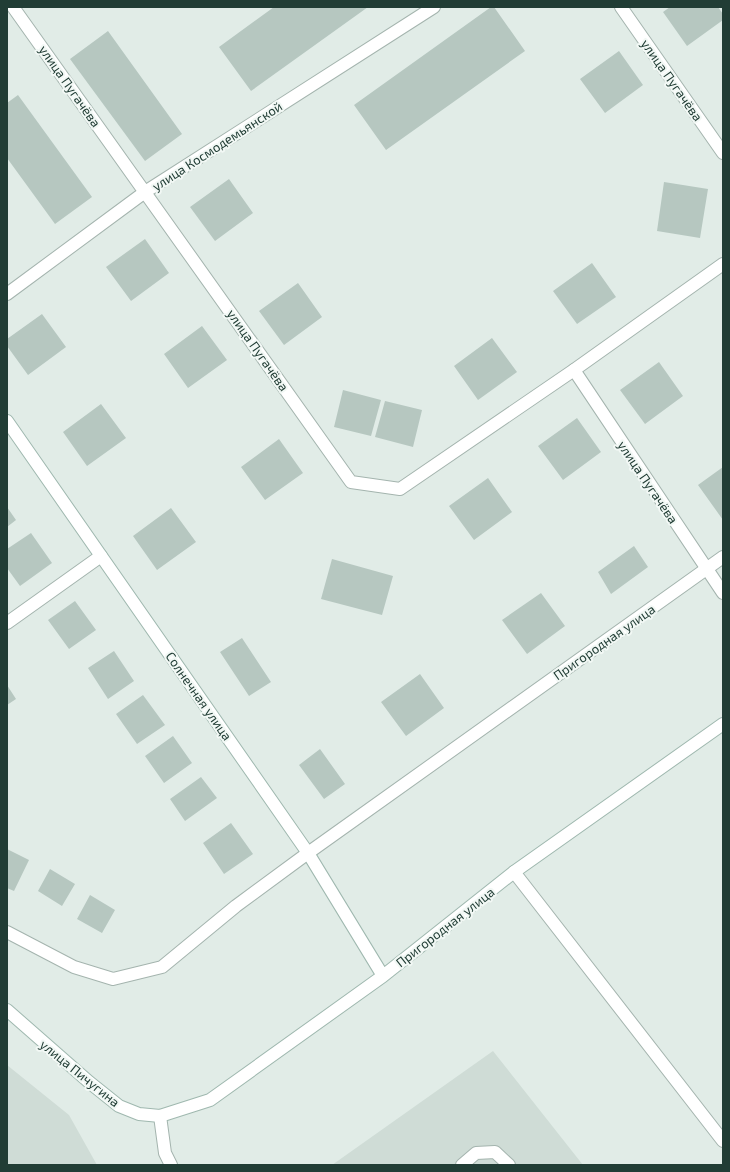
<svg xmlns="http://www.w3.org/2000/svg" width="730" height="1172" font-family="'Exo 2',sans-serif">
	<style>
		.built { fill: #cfdcd6 }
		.building { fill: #b6c7c0 }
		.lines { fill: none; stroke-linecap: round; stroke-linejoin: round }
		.lane-casing { stroke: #a4b4ae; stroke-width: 14 }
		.street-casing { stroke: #a4b4ae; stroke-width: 14 }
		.secondary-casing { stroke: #9fb8af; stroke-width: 14 }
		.lane { stroke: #fff; stroke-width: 12 }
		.street { stroke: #fff; stroke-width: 12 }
		.secondary { stroke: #fff; stroke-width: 12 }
		.labels { text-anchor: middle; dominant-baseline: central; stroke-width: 4; stroke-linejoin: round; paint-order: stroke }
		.street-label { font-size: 13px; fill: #213d35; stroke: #f2f8f5 }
	</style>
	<rect width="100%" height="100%" fill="#e1ece7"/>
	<path class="built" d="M 493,1051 L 583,1165 L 332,1165 Z
		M 7,1065 L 69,1115 L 97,1165 L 7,1165 Z"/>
	<path class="building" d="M 274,7 L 368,7 L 251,91 L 219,47 Z
		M 491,7 L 494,7 L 525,51 L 386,150 L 354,105 Z
		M 670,7 L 718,7 L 723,14 L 723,20 L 687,46 L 663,12 Z
		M 108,31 L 182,134 L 145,161 L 70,59 Z
		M 619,51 L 643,85 L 605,113 L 580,79 Z
		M 18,95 L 92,197 L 55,224 L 7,158 L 7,103 Z
		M 229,179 L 253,213 L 215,241 L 190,207 Z
		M 664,182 L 708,189 L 700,238 L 657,231 Z
		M 145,239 L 169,273 L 131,301 L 106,267 Z
		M 592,263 L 616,297 L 577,324 L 553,291 Z
		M 298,283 L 322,317 L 284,345 L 259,311 Z
		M 42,314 L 66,347 L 28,375 L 7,346 L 7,339 Z
		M 202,326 L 227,360 L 188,388 L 164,354 Z
		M 492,338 L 517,372 L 478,400 L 454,366 Z
		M 659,362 L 683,396 L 645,424 L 620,390 Z
		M 343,390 L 381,400 L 371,436 L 334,427 Z
		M 385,401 L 422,410 L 413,447 L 375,437 Z
		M 101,404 L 126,438 L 87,466 L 63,432 Z
		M 577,418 L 601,452 L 563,480 L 538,446 Z
		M 279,439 L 303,473 L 265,500 L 241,467 Z
		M 723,467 L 723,520 L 698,485 Z
		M 488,478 L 512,512 L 474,540 L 449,506 Z
		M 7,507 L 16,520 L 7,527 Z
		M 171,508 L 196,542 L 157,570 L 133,536 Z
		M 31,533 L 52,563 L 20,586 L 7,568 L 7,549 Z
		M 634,546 L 648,567 L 611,594 L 598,572 Z
		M 332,559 L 393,576 L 382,615 L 321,599 Z
		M 541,593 L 565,626 L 527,654 L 502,620 Z
		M 75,601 L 96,630 L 69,649 L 48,620 Z
		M 242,638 L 271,682 L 249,696 L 220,652 Z
		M 114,651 L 134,681 L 108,699 L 88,668 Z
		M 420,674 L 444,708 L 406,736 L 381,702 Z
		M 7,685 L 16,699 L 7,705 Z
		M 143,695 L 165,725 L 137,744 L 116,714 Z
		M 173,736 L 192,763 L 164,783 L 145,756 Z
		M 320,749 L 345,784 L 324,799 L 299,765 Z
		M 201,777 L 217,798 L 185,821 L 170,799 Z
		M 231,823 L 253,854 L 224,874 L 203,843 Z
		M 7,849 L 29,860 L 14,891 L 7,888 Z
		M 50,869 L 75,884 L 62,906 L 38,891 Z
		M 90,895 L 115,910 L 102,933 L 77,919 Z"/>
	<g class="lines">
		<defs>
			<path id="lane" d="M 574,370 L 723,593
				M 514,872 L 723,1141
				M 462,1165 L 476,1153 L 495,1152 L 509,1165"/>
			<path id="street" d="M 13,7 L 351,482 L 400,489 L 574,370 L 723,264
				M 621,7 L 723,153
				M 7,294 L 145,192 L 434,7
				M 7,623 L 101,556
				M 7,932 L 74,967 L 113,979 L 162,967 L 236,906 L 308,853 L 723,557
				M 160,1116 L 165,1153 L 171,1165"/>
			<path id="secondary" d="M 7,421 L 308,853 L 383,976
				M 7,1010 L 89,1082 L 119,1106 L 139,1114 L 160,1116 L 210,1100 L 383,976 L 514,872 L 723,724"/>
		</defs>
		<use href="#lane" class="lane-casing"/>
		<use href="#street" class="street-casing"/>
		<use href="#secondary" class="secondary-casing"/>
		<use href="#lane" class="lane"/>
		<use href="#street" class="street"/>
		<use href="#secondary" class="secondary"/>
	</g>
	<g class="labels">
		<g class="street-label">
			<text transform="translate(672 80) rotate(55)">улица Пугачёва</text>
			<text transform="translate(70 86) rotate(55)">улица Пугачёва</text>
			<text transform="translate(217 146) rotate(-33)">улица Космодемьянской</text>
			<text transform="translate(258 350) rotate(55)">улица Пугачёва</text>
			<text transform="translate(648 482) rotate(56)">улица Пугачёва</text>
			<text transform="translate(604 642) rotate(-35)">Пригородная улица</text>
			<text transform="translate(199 696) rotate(55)">Солнечная улица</text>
			<text transform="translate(445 927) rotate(-38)">Пригородная улица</text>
			<text transform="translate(80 1073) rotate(39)">улица Пичугина</text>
		</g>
	</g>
	<rect width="730" height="1172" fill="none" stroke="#213d35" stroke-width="16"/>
</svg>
